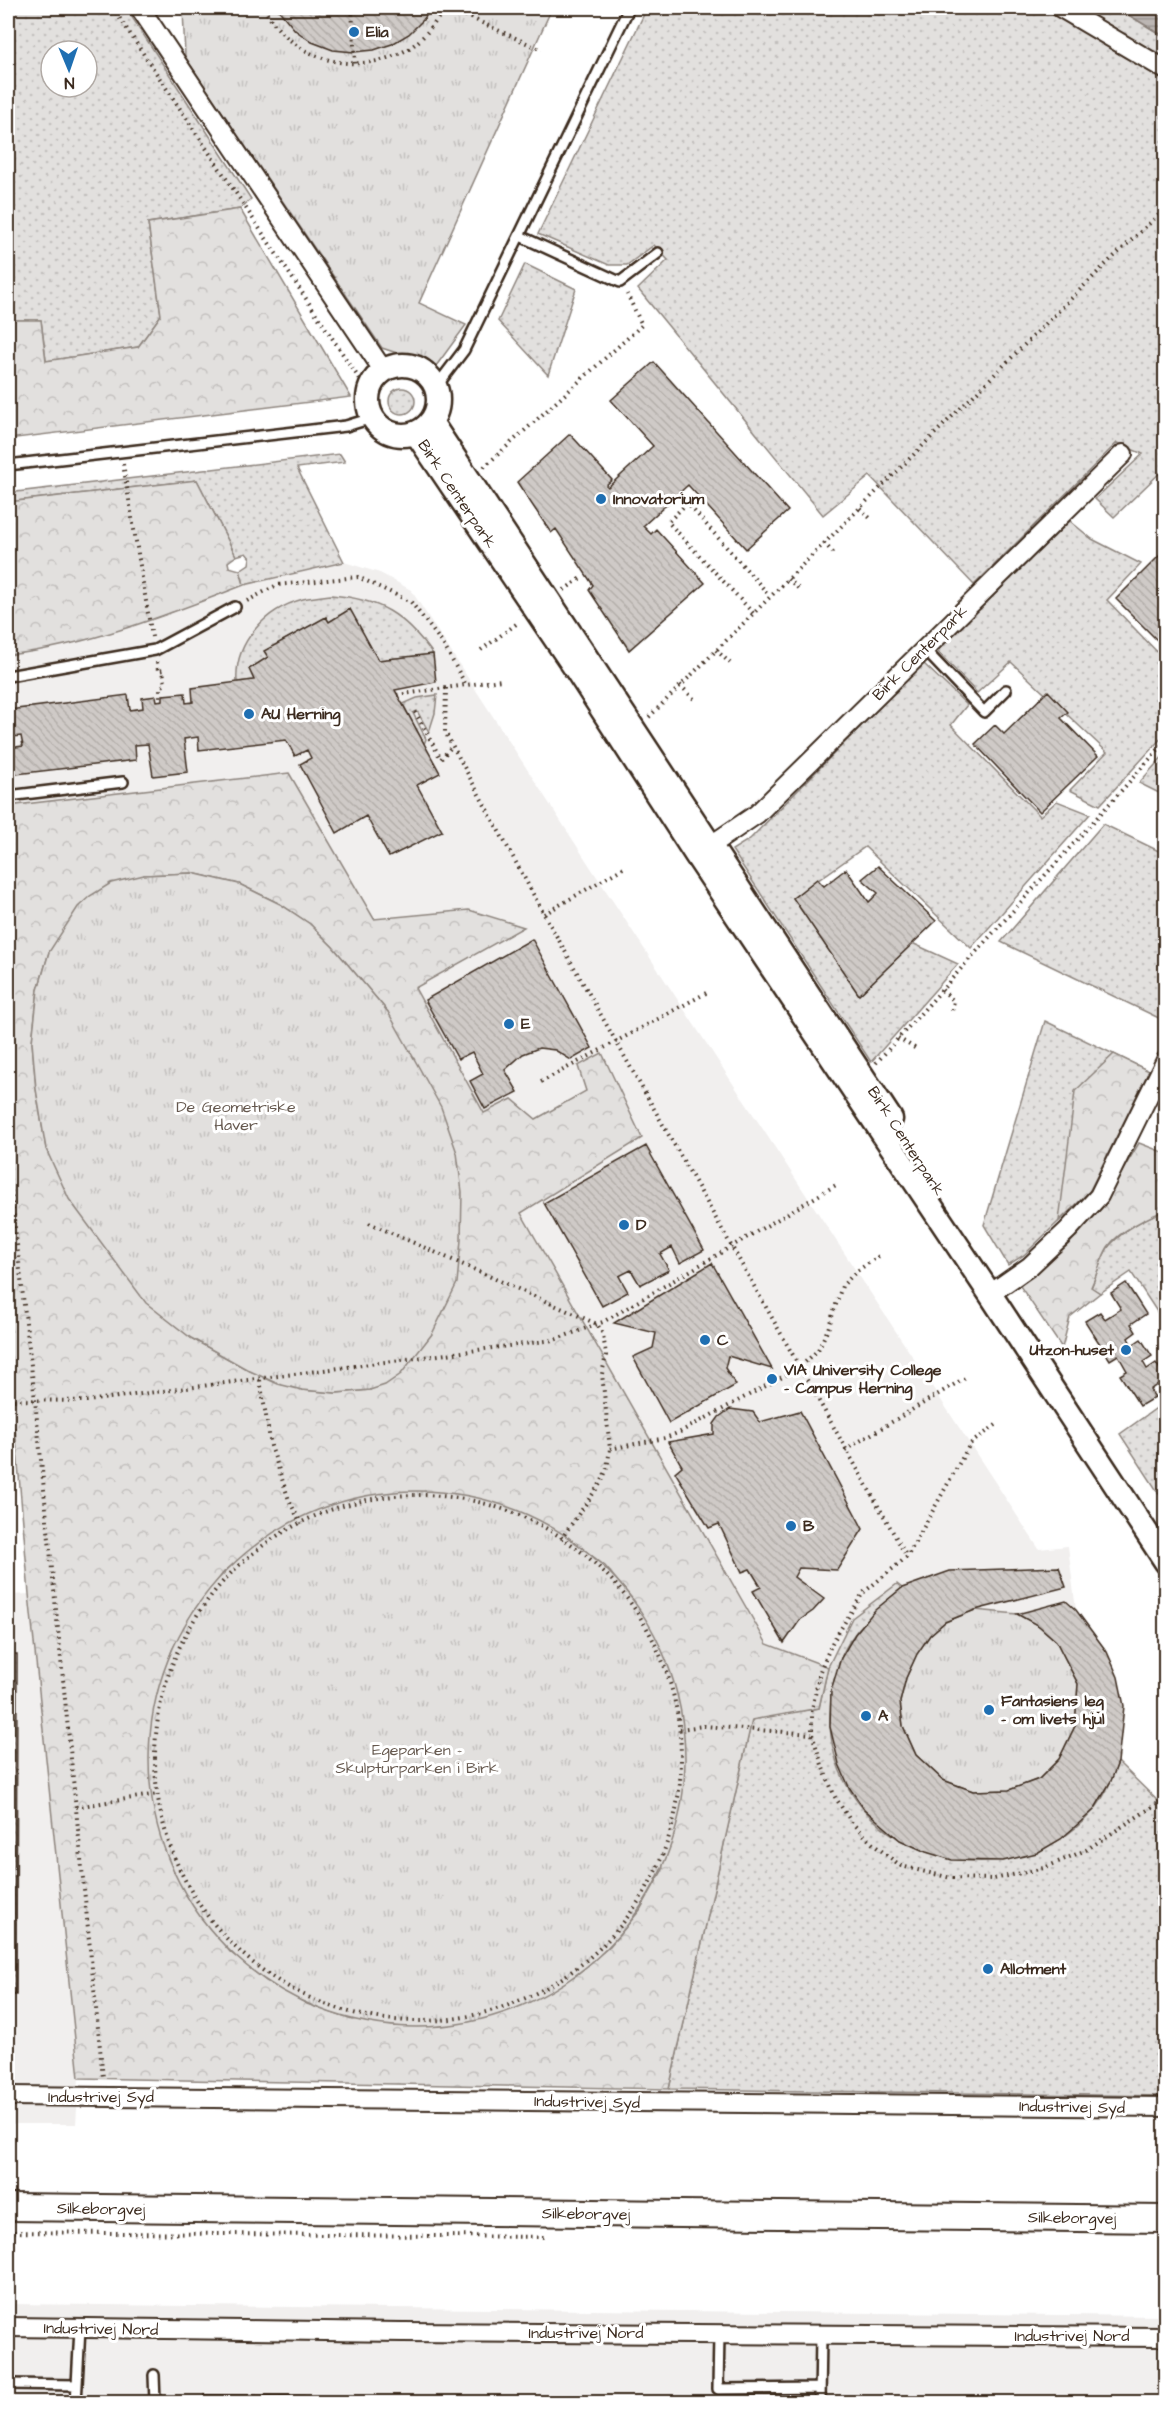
<svg xmlns="http://www.w3.org/2000/svg" width="1173" height="2410" font-family="'Architects Daughter',sans-serif">
	<style>
		.built { fill: #f1efee }
		.grass { fill: url(#grass-dots); stroke: #8e857e; stroke-width: 1.5; fill-rule: evenodd }
		.forest { fill: url(#forest-crowns); stroke: #8e857e; stroke-width: 1.5; fill-rule: evenodd }
		.park { fill: url(#park-tufts); stroke: #8e857e; stroke-width: 1.5 }
		.water { fill: url(#water-rules); stroke: #887e77; stroke-width: 1.5 }
		.building { fill: url(#building-back-hatch); stroke: #3b2a1e; stroke-width: 1.5 }
		.lines { fill: none; stroke-linecap: round; stroke-linejoin: round }
		.service-casing { stroke: #3b2a1e; stroke-width: 14 }
		.minor-casing { stroke: #3b2a1e; stroke-width: 22 }
		.tertiary-casing { stroke: #3b2a1e; stroke-width: 27 }
		.secondary-casing { stroke: #3b2a1e; stroke-width: 30 }
		.path { stroke: #3b2a1e; stroke-width: 4; stroke-dasharray: 1.5 4.5; stroke-linecap: butt }
		.service { stroke: #fff; stroke-width: 9 }
		.minor { stroke: #fff; stroke-width: 18 }
		.tertiary { stroke: #fff; stroke-width: 22 }
		.secondary { stroke: #fff; stroke-width: 26 }
		.poi-dot { fill: #1f6fb2; stroke: #fff; stroke-width: 2 }
		.labels { text-anchor: middle; dominant-baseline: central; stroke-width: 6; stroke-linejoin: round; paint-order: stroke }
		.poi-label { font-size: 16px; font-weight: bold; fill: #3b2a1e; stroke: #fff; text-anchor: start }
		.street-label { font-size: 16px; fill: #3b2a1e; stroke: #fff }
		.park-label { font-size: 16px; fill: #65584e; stroke: #fff }
	</style>
	<defs>
		<pattern id="grass-dots" width="8" height="8" patternUnits="userSpaceOnUse" patternTransform="scale(1.5)"><rect width="8" height="8" fill="#e2e0de"/><path d="M2 2h.1M6 6h.1" fill="none" stroke="#c3c0be" stroke-width="1.8" stroke-linecap="round"/></pattern>
		<pattern id="forest-crowns" width="20" height="18" patternUnits="userSpaceOnUse" patternTransform="scale(1.5)"><rect width="20" height="18" fill="#e2e0de"/><path d="M2 6a3 3 0 1 1 6 0M12 15a3 3 0 1 1 6 0" fill="none" stroke="#c3c0be"/></pattern>
		<pattern id="park-tufts" width="24" height="20" patternUnits="userSpaceOnUse" patternTransform="scale(1.5)"><rect width="24" height="20" fill="#e2e0de"/><path d="M3 7l-1-3M5 7V3M7 7l1-3M15 17l-1-3M17 17v-4M19 17l1-3" fill="none" stroke="#c3c0be"/></pattern>
		<pattern id="water-rules" width="6" height="5" patternUnits="userSpaceOnUse" patternTransform="scale(1.5)"><rect width="6" height="5" fill="#bcb6b3"/><path d="M0 2.5h6" fill="none" stroke="#9a9491"/></pattern>
		<pattern id="building-back-hatch" width="6" height="6" patternUnits="userSpaceOnUse" patternTransform="scale(1.5)"><rect width="6" height="6" fill="#cfcac7"/><path d="M-1 5l2 2M0 0l6 6M5-1l2 2" fill="none" stroke="#b3aeaa"/></pattern>
	</defs>
	<rect width="100%" height="100%" fill="#fff"/>
	<filter id="ink" filterUnits="userSpaceOnUse"><feTurbulence type="fractalNoise" baseFrequency=".0167" numOctaves="2"/><feDisplacementMap in="SourceGraphic" scale="12" xChannelSelector="R" yChannelSelector="G"/><feConvolveMatrix kernelMatrix="1 2 1 2 8 2 1 2 1" color-interpolation-filters="sRGB"/></filter>
	<g filter="url(#ink)">
		<path class="built" d="M 344,562 L 380,573 L 411,590 L 595,874 L 1039,1549 L 1068,1546 L 1076,1610 L 1107,1652 L 1118,1677 L 1124,1706 L 1118,1762 L 1111,1781 L 1094,1810 L 1061,1839 L 1037,1853 L 1003,1861 L 952,1860 L 926,1852 L 900,1840 L 864,1809 L 849,1787 L 839,1764 L 830,1727 L 819,1708 L 828,1667 L 767,1644 L 521,1213 L 484,1113 L 415,988 L 524,926 L 469,910 L 374,919 L 289,773 L 8,806 L 8,655 L 25,653 L 95,636 L 170,614 L 244,585 Z
			M 29,1594 L 79,2078 L 76,2124 L 8,2124 L 8,1595 Z
			M 8,2304 L 1165,2316 L 1165,2402 L 8,2402 Z"/>
		<path class="grass" d="M 8,8 L 126,8 L 251,199 L 240,209 L 148,223 L 161,315 L 138,347 L 46,361 L 41,320 L 8,320 ZM 51,51 L 87,51 L 87,87 L 51,87 Z
			M 647,8 L 1117,8 L 1165,37 L 1165,468 L 1114,517 L 1095,499 L 1143,454 L 1117,443 L 974,585 L 870,476 L 823,515 L 638,289 L 668,260 L 654,245 L 627,265 L 609,265 L 538,234 Z
			M 525,264 L 576,289 L 548,375 L 498,321 Z
			M389 401a13 13 0 1 1 26 0a13 13 0 1 1-26 0Z
			M 340,454 L 345,462 L 297,468 L 344,562 L 244,585 L 240,570 L 249,564 L 250,558 L 246,553 L 236,556 L 197,480 L 8,502 L 8,493 Z
			M 1070,521 L 1092,539 L 1141,564 L 1107,600 L 1165,660 L 1165,734 L 1100,805 L 1070,790 L 1107,752 L 1011,662 L 977,693 L 937,651 Z
			M 331,595 C 380,599 404,614 433,654 L 378,660 L 350,609 L 329,622 L 326,617 L 265,651 L 268,657 L 254,680 L 237,682 C 234,642 266,609 303,599 C 312,597 322,596 331,595 Z
			M 923,663 L 967,705 L 951,725 L 1040,816 L 1057,801 L 1090,814 L 971,948 L 865,847 L 793,898 L 859,994 L 912,943 L 958,964 L 871,1062 L 732,850 L 750,839 Z
			M 437,695 L 435,713 L 429,732 L 417,711 L 413,713 L 426,739 L 424,744 L 403,704 L 417,698 Z
			M 1165,754 L 1165,796 L 1139,783 Z
			M 1103,824 L 1165,854 L 1165,1021 L 1001,942 Z
			M 1045,1021 L 1149,1071 L 1089,1192 L 1024,1255 L 1008,1265 L 984,1225 Z
			M 1165,1211 L 1165,1324 L 1131,1272 L 1100,1293 L 1091,1288 C 1097,1275 1101,1255 1110,1245 C 1124,1230 1146,1216 1165,1211 Z
			M 1165,1402 L 1165,1503 L 1120,1434 Z
			M 897,1584 L 902,1588 C 886,1602 870,1615 856,1632 C 838,1655 831,1684 830,1713 C 826,1851 1004,1912 1093,1811 C 1105,1798 1112,1778 1118,1762 L 1165,1808 L 1165,2096 L 669,2089 L 752,1719 L 819,1708 L 828,1667 L 852,1618 Z"/>
		<path class="forest" d="M 240,209 L 351,397 L 8,439 L 8,320 L 41,320 L 46,361 L 138,347 L 161,315 L 148,223 Z
			M 197,480 L 236,556 L 228,562 L 229,567 L 240,570 L 244,585 C 170,614 87,646 8,655 L 8,502 Z
			M 289,773 L 374,919 L 469,910 L 524,927 L 415,988 L 484,1113 L 512,1099 L 536,1119 L 586,1091 L 578,1066 L 602,1053 L 642,1138 L 521,1213 L 767,1644 L 828,1667 L 819,1708 L 752,1720 L 669,2089 L 79,2078 L 29,1594 L 15,1428 L 8,1428 L 8,1405 L 13,1405 L 8,1355 L 8,806 ZM 192,873 L 239,884 L 280,904 L 310,924 L 333,947 L 388,1012 L 370,1390 L 336,1393 L 302,1390 L 250,1371 L 191,1338 L 46,1149 L 36,1089 L 32,1042 L 38,990 L 49,952 L 144,875 ZM 568,1537 L 605,1566 L 635,1602 L 663,1869 L 640,1910 L 610,1946 L 575,1976 L 352,2020 L 307,2004 L 266,1981 L 230,1952 L 200,1916 L 157,1694 L 172,1650 L 195,1609 L 224,1572 L 260,1542 Z
			M 1114,1054 L 1149,1071 L 1089,1192 L 1059,1221 L 1075,1091 Z
			M 1139,1143 L 1165,1153 L 1165,1211 C 1149,1216 1118,1232 1108,1247 C 1101,1258 1097,1275 1091,1287 L 1100,1293 L 1070,1317 L 1062,1348 L 1020,1286 L 1070,1243 L 1099,1210 Z"/>
		<path class="park" d="M 183,8 L 552,8 L 419,303 L 466,325 L 436,366 L 382,348 L 185,57 Z
			M 192,873 L 239,884 L 280,904 L 310,924 L 333,947 L 388,1012 L 441,1107 L 457,1153 L 462,1192 L 461,1240 L 457,1283 L 432,1334 L 401,1374 L 385,1385 L 370,1390 L 336,1393 L 302,1390 L 278,1384 L 250,1371 L 191,1338 L 146,1303 L 69,1199 L 46,1149 L 36,1089 L 32,1042 L 38,990 L 49,952 L 78,907 L 90,896 L 111,883 L 144,875 Z
			M149 1759a268 268 0 1 1 536 0a268 268 0 1 1-536 0Z
			M 975,1610 L 1017,1614 L 1039,1626 L 1056,1641 L 1078,1684 L 1075,1726 L 1059,1759 L 1039,1779 L 1009,1790 L 973,1791 L 943,1780 L 916,1755 L 903,1726 L 900,1702 L 906,1678 L 917,1654 L 930,1635 L 945,1622 Z"/>
		<path class="water" d="M 1117,8 L 1165,8 L 1165,37 Z"/>
		<path class="building" d="M 277,8 L 432,8 L 423,20 L 409,34 L 392,44 L 374,50 L 354,52 L 333,50 L 312,42 L 295,30 Z
			M 654,362 L 788,511 L 746,549 L 688,485 L 643,526 L 651,534 L 656,529 L 705,583 L 629,650 L 589,590 L 593,585 L 556,529 L 551,533 L 517,482 L 570,434 L 612,480 L 606,485 L 608,487 L 653,446 L 611,400 Z
			M 1166,549 L 1166,649 L 1116,599 Z
			M 350,609 L 378,660 L 433,654 L 436,682 L 395,690 L 440,773 L 417,785 L 442,831 L 389,857 L 366,816 L 337,833 L 300,764 L 311,758 L 307,750 L 295,756 L 286,740 L 199,750 L 198,737 L 184,739 L 188,772 L 153,776 L 148,744 L 135,745 L 136,760 L 8,775 L 8,748 L 23,746 L 21,736 L 12,737 L 9,710 L 128,695 L 130,710 L 143,708 L 142,698 L 156,696 L 157,701 L 163,700 L 163,695 L 185,693 L 186,703 L 193,702 L 192,688 L 254,680 L 249,669 L 268,657 L 264,651 L 326,617 L 329,622 Z
			M 1048,691 L 1068,712 L 1061,718 L 1098,756 L 1040,812 L 975,744 L 995,725 L 1004,734 Z
			M 878,866 L 936,921 L 859,995 L 793,898 L 817,879 L 824,886 L 846,869 L 869,902 L 878,893 L 862,879 Z
			M 532,939 L 592,1048 L 571,1060 L 555,1050 L 539,1048 L 523,1054 L 505,1070 L 518,1092 L 485,1109 L 470,1081 L 483,1074 L 472,1052 L 458,1059 L 425,1000 Z
			M 646,1146 L 704,1250 L 680,1263 L 672,1247 L 660,1254 L 669,1270 L 640,1285 L 631,1270 L 619,1276 L 628,1292 L 602,1306 L 544,1203 Z
			M 712,1263 L 772,1369 L 728,1356 L 725,1368 L 736,1385 L 669,1423 L 633,1357 L 653,1348 L 656,1333 L 614,1323 Z
			M 1126,1283 L 1146,1314 L 1131,1324 L 1136,1332 L 1128,1338 L 1132,1345 L 1141,1339 L 1152,1356 L 1143,1362 L 1147,1369 L 1156,1363 L 1166,1378 L 1150,1390 L 1155,1397 L 1140,1406 L 1120,1375 L 1127,1371 L 1118,1355 L 1110,1360 L 1085,1321 L 1100,1312 L 1105,1319 L 1121,1309 L 1111,1293 Z
			M 730,1409 L 753,1412 L 760,1422 L 800,1411 L 863,1529 L 837,1570 L 799,1568 L 794,1577 L 824,1599 L 813,1611 L 800,1620 L 784,1643 L 753,1591 L 761,1587 L 750,1569 L 742,1572 L 719,1524 L 709,1528 L 675,1472 L 682,1466 L 668,1442 L 714,1434 L 714,1424 L 719,1417 Z
			M 1059,1567 L 1066,1587 L 975,1610 L 945,1622 L 930,1635 L 917,1654 L 906,1678 L 900,1702 L 903,1726 L 916,1755 L 943,1780 L 973,1791 L 1009,1790 L 1039,1779 L 1059,1759 L 1075,1726 L 1078,1684 L 1056,1641 L 1039,1626 L 1017,1614 L 1066,1601 L 1076,1610 L 1107,1652 L 1118,1677 L 1124,1706 L 1118,1762 L 1111,1781 L 1094,1810 L 1061,1839 L 1037,1853 L 1003,1861 L 952,1860 L 926,1852 L 900,1840 L 864,1809 L 849,1787 L 839,1764 L 830,1727 L 831,1690 L 841,1658 L 855,1634 L 875,1610 L 902,1588 L 950,1571 Z
			M 8,1654 L 17,1654 L 16,1995 L 8,1995 Z
			M 205,2395 L 304,2396 L 304,2402 L 205,2402 Z"/>
		<g class="lines">
			<defs>
				<path id="service" d="M 520,236 L 620,282 L 658,253
					M 436,387 L 464,350 L 629,8
					M 8,465 L 346,426 L 372,418
					M 924,649 L 984,712 L 1006,690
					M 8,676 L 155,650 L 235,607
					M 8,796 L 123,782
					M 719,2334 L 718,2389 L 820,2388
					M 154,2375 L 155,2402
					M 8,2384 L 77,2385 L 80,2328
					M 76,2402 L 77,2385
					M 820,2402 L 821,2335"/>
				<path id="minor" d="M 140,8 L 383,370
					M 1061,8 L 1166,70
					M 701,852 L 757,814 L 1123,454
					M 990,1294 L 1030,1266 L 1068,1230 L 1099,1196 L 1166,1060
					M 8,2096 L 1166,2107
					M 8,2327 L 402,2332 L 1166,2337"/>
				<path id="tertiary" d="M368 400a35 35 0 1 1 70 0a35 35 0 1 1-70 0Z
					M 431,422 L 891,1119
					M 416,433 L 575,668 L 696,855 L 990,1294 L 1166,1562"/>
				<path id="secondary" d="M 8,2207 L 1166,2219"/>
			</defs>
			<use href="#service" class="service-casing"/>
			<use href="#minor" class="minor-casing"/>
			<use href="#tertiary" class="tertiary-casing"/>
			<use href="#secondary" class="secondary-casing"/>
			<path class="path" d="M 113,8 L 368,392
				M 264,8 C 291,60 356,79 408,49 C 424,39 435,23 445,8
				M 352,8 L 355,64
				M 449,8 L 542,50
				M 123,464 L 152,637
				M 484,467 L 642,325 L 627,294
				M 860,508 L 872,520
				M 824,543 L 836,556
				M 788,579 L 800,590
				M 564,590 L 581,578
				M 247,601 L 277,585 L 358,577 L 411,602 L 443,644 L 466,685
				M 753,613 L 668,522 L 687,503 L 770,596
				M 481,650 L 519,622
				M 716,650 L 730,663
				M 157,662 L 158,671 L 163,670 L 165,684 L 160,688 L 160,701
				M 680,685 L 694,699
				M 446,688 L 445,732 L 544,914 L 907,1557
				M 397,695 L 501,680
				M 415,712 L 441,759 L 452,746
				M 649,717 L 1106,264 L 1166,208
				M 544,914 L 625,867
				M 942,990 L 954,1001 L 952,1011
				M 898,1038 L 918,1050
				M 876,1063 L 1166,741
				M 541,1082 L 708,992
				M 8,1167 L 35,1400 L 103,2078
				M 369,1223 L 597,1324 L 603,1334 L 606,1355 L 602,1374 L 610,1449 L 607,1468 L 602,1481 L 561,1539
				M 260,1380 L 271,1446 L 289,1500 L 301,1524
				M 8,1400 L 87,1401 L 554,1340 L 603,1322 L 836,1185
				M 996,1425 L 970,1444 L 907,1557 L 863,1593 L 832,1643 L 820,1671 L 812,1709 L 812,1734 L 823,1768 L 835,1797 L 852,1823 L 874,1845 L 901,1866 L 951,1878 L 994,1879 L 1044,1868 L 1086,1850 L 1166,1798
				M 610,1449 L 665,1438 L 680,1432 L 799,1368 L 818,1350 L 828,1329 L 842,1286 L 857,1271 L 882,1254
				M 845,1450 L 965,1378
				M155 1758a263 263 0 1 1 526 0a263 263 0 1 1-526 0Z
				M 680,1729 L 704,1726 L 812,1734
				M 76,1807 L 158,1794
				M 8,2232 L 547,2237"/>
			<use href="#service" class="service"/>
			<use href="#minor" class="minor"/>
			<use href="#tertiary" class="tertiary"/>
			<use href="#secondary" class="secondary"/>
		</g>
	</g>
	<g class="poi-dot">
		<circle cx="354" cy="32" r="6"/>
		<circle cx="601" cy="499" r="6"/>
		<circle cx="249" cy="714" r="6"/>
		<circle cx="509" cy="1024" r="6"/>
		<circle cx="624" cy="1225" r="6"/>
		<circle cx="705" cy="1340" r="6"/>
		<circle cx="1126" cy="1350" r="6"/>
		<circle cx="772" cy="1379" r="6"/>
		<circle cx="791" cy="1526" r="6"/>
		<circle cx="989" cy="1710" r="6"/>
		<circle cx="866" cy="1716" r="6"/>
		<circle cx="988" cy="1969" r="6"/>
	</g>
	<g class="labels">
		<g class="poi-label">
			<text x="366" y="32">Elia</text>
			<text x="613" y="499">Innovatorium</text>
			<text x="261" y="714">AU Herning</text>
			<text x="521" y="1024">E</text>
			<text x="636" y="1225">D</text>
			<text x="717" y="1340">C</text>
			<text x="1114" y="1350" text-anchor="end">Utzon-huset</text>
			<text x="784" y="1370">VIA University College<tspan x="784" dy="18">- Campus Herning</tspan></text>
			<text x="803" y="1526">B</text>
			<text x="1001" y="1701">Fantasiens leg<tspan x="1001" dy="18">- om livets hjul</tspan></text>
			<text x="878" y="1716">A</text>
			<text x="1000" y="1969">Allotment</text>
		</g>
		<g class="street-label">
			<text transform="translate(457 494) rotate(56)">Birk Centerpark</text>
			<text transform="translate(920 653) rotate(-45)">Birk Centerpark</text>
			<text transform="translate(906 1141) rotate(57)">Birk Centerpark</text>
			<text x="101" y="2097">Industrivej Syd</text>
			<text transform="translate(587 2102) rotate(1)">Industrivej Syd</text>
			<text transform="translate(1072 2107) rotate(1)">Industrivej Syd</text>
			<text transform="translate(101 2209) rotate(1)">Silkeborgvej</text>
			<text transform="translate(586 2214) rotate(1)">Silkeborgvej</text>
			<text transform="translate(1072 2218) rotate(1)">Silkeborgvej</text>
			<text transform="translate(101 2329) rotate(1)">Industrivej Nord</text>
			<text x="586" y="2333">Industrivej Nord</text>
			<text x="1072" y="2336">Industrivej Nord</text>
		</g>
		<g class="park-label">
			<text x="236" y="1107">De Geometriske<tspan x="236" dy="18">Haver</tspan></text>
			<text x="417" y="1750">Egeparken -<tspan x="417" dy="18">Skulpturparken i Birk</tspan></text>
		</g>
	</g>
	<rect width="1173" height="2410" fill="none" stroke="#fff" stroke-width="30"/>
	<rect x="15" y="15" width="1143" height="2380" fill="none" stroke="#3b2a1e" stroke-width="2" filter="url(#ink)"/>
	<g transform="translate(69 69) rotate(178)"><circle r="28" fill="#ffffff" stroke="#b1aaa5" stroke-width="1.5"/>
	<path d="M0-4.5L10 22L0 15L-10 22Z" fill="#1f6fb2"/>
	<text y="-9" font-size="16" font-weight="bold" text-anchor="middle" fill="#3b2a1e">N</text>
	</g>
</svg>
